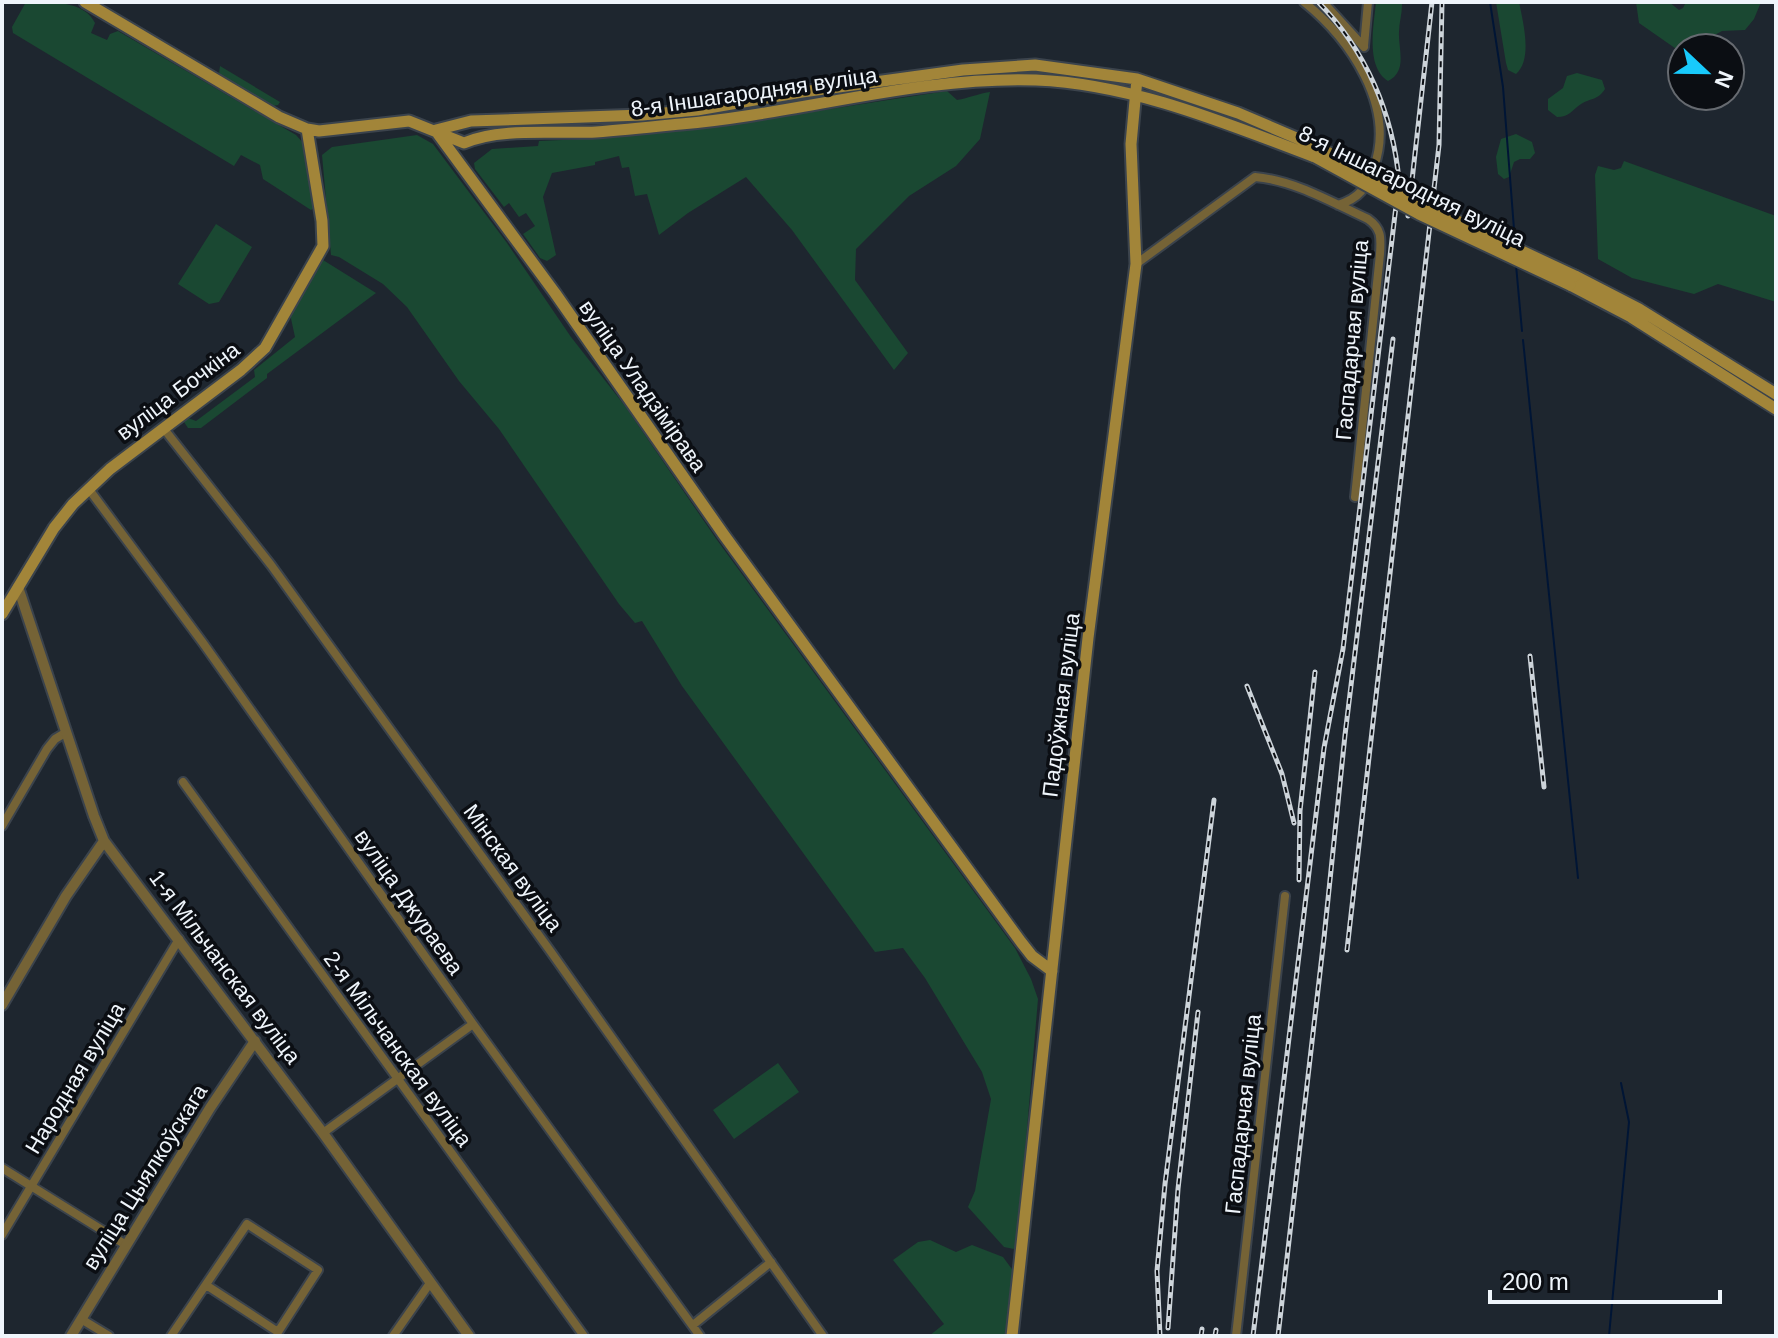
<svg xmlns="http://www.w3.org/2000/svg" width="1778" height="1338" font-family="Arial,sans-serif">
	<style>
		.green { fill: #1a4832 }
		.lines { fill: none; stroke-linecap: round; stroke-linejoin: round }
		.stream { stroke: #001535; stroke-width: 2 }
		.minor-casing { stroke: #3b434c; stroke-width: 12 }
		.tertiary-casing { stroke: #3b434c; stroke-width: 14 }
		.secondary-casing { stroke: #3b434c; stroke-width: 15 }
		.minor { stroke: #756336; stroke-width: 8 }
		.tertiary { stroke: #756336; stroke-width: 10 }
		.secondary { stroke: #a28539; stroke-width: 11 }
		.rail-casing { stroke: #cdd4da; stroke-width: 5 }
		.rail { stroke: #0b0e13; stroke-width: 2; stroke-dasharray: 6; stroke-linecap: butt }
		.secondary-bridge-casing { stroke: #3b434c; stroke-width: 15; stroke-linecap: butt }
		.secondary-bridge { stroke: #a28539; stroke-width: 11 }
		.labels { text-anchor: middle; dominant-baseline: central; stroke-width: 7; stroke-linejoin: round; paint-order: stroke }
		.street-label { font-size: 22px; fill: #eff5fb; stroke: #0b0e13 }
	</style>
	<rect width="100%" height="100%" fill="#1e262f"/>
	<path class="green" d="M 26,2 C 50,2 84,0 95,23 L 91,33 L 107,40 L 110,34 L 118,31 L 296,135 L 304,144 L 314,208 L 311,210 L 263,179 L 260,165 L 241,155 L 234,166 L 13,33 L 12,27 Z
		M 1376,2 L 1402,2 L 1402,5 C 1402,14 1399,23 1399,32 C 1398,49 1408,71 1388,81 C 1365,67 1374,24 1376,2 Z
		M 1496,2 L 1519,2 C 1523,22 1533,59 1516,74 L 1508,70 L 1506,63 Z
		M 1636,2 L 1669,2 L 1679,10 L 1683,8 L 1686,2 L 1761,2 L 1754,19 L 1745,30 L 1722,31 L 1711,37 L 1713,48 L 1682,48 L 1682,53 L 1639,23 Z
		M 220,66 L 280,102 L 278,105 L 273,106 L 223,77 L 219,73 Z
		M 1577,73 L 1602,80 L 1605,89 C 1598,100 1591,98 1581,104 C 1571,111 1569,117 1557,117 L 1548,110 L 1548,99 L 1563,88 L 1567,76 Z
		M 947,91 L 957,100 C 969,98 977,94 990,92 L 980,139 L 956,166 L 909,196 L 856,249 L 855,280 L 908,353 L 894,370 L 792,230 L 746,177 L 688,213 L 659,235 L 647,194 L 635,196 L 629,167 L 622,168 L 619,156 L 595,162 L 595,165 L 552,173 L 543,197 L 556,255 L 547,261 L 540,258 L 523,234 L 535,226 L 526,213 L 519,217 L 509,203 L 504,207 L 475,169 L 474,163 L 492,149 L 538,146 L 539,141 C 676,137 811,111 947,91 Z
		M 1516,134 L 1532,142 L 1535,153 L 1530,159 L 1520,159 L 1514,162 L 1509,177 L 1504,179 L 1498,174 L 1496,157 L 1501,139 Z
		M 417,135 L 433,144 L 507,243 L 571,337 L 625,406 L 717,540 L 1015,948 L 1031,979 L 1038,999 L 1017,1247 L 1014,1249 L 1004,1247 L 968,1207 L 975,1191 L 991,1099 L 982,1072 L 925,978 L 903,948 L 875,952 L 682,686 L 642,621 L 635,623 L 619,604 L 499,429 L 459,381 L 407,307 L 383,284 L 339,257 L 331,255 L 322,155 L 332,147 Z
		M 1624,161 L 1776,216 L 1776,302 L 1718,284 L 1694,294 L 1632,278 L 1598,259 L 1595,175 L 1598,166 L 1614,170 L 1621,168 Z
		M 216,224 L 252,247 L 219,302 L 209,304 L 178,284 Z
		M 323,260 L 376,293 L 267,374 L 267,378 L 201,428 L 188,428 L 184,422 L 188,418 L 196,421 L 255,377 L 254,370 L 295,337 L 290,314 Z
		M 778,1063 L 799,1092 L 734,1139 L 713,1110 Z
		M 930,1240 L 956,1252 L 972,1245 L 1003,1257 L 1014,1272 L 1006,1336 L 929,1336 L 944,1324 L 893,1260 L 918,1242 Z"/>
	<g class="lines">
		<path class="stream" d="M 1490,2 L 1503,87 L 1515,242
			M 1516,265 L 1522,331
			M 1523,340 L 1578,878
			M 1609,1336 L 1629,1122 L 1621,1083"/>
		<defs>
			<path id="minor" d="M 1304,2 C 1350,39 1396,106 1374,167 C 1366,188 1360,198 1338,205
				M 1323,2 L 1364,47
				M 1364,46 L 1368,2
				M 1136,264 L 1255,177 C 1294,180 1333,203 1368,219 C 1382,229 1381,238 1380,254 L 1355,497
				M 164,429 L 271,565 L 551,952 L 823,1336
				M 88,488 L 203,643 L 473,1024 L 700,1336
				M 183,782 L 584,1336
				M 2,826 L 47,749 L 55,739 L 65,733
				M 323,1133 L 473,1024
				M 2,1168 L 126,1245
				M 2,1235 L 179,939
				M 81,1319 L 109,1336
				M 693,1325 L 771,1262
				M 171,1336 L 247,1224 L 318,1270 L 278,1332 L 206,1285
				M 393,1336 L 430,1283
				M 1236,1336 L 1285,896"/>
			<path id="tertiary" d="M 18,587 L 94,816 L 104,841 L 323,1133 L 469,1336
				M 2,1005 L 66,896 L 104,841
				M 71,1336 L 210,1108 L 255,1041"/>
			<path id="secondary" d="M 85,2 L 279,117 L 307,129 L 319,131 L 409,121 L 464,143 C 500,127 556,134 596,132 C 624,130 652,127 681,124 C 798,114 918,76 1036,80 C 1133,84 1225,123 1315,157
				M 436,130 L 471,121 L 642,115 L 697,110 L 802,92 L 963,70 L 1035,65 L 1137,79 L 1238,113 L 1320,148
				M 438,134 L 555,293 L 724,535 L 1021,942 L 1032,956 L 1052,971
				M 1575,276 L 1639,309 L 1776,394
				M 1570,285 L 1631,317 L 1776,409
				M 2,614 L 54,528 L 73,504 L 110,469 L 241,370 L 265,348 L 323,246 L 322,221 L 307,129
				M 1012,1336 L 1088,638 L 1136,264 L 1131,144 L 1137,79"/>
		</defs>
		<use href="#minor" class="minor-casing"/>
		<use href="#tertiary" class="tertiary-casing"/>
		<use href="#secondary" class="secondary-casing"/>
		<use href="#minor" class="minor"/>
		<use href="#tertiary" class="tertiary"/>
		<use href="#secondary" class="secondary"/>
		<defs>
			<path id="rail" d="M 1408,216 L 1432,2
				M 1530,656 L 1544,787
				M 1247,686 L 1282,774 L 1294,823
				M 1299,880 L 1300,811 L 1315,672
				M 1347,950 L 1439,145 L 1442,2
				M 1168,1328 L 1178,1189 L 1198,1012
				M 1160,1336 L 1157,1271 L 1165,1184 L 1214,800
				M 1201,1336 L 1202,1329
				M 1215,1336 L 1216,1330
				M 1253,1336 L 1324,748 L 1343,649 L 1399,181 C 1393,114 1366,50 1318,2
				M 1278,1336 L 1324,938 L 1345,735 L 1393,339"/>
		</defs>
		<use href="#rail" class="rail-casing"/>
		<use href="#rail" class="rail"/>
		<defs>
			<path id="secondary-bridge" d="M 1320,148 L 1423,205 L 1575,276
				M 1315,157 L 1419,214 L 1570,285"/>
		</defs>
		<use href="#secondary-bridge" class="secondary-bridge-casing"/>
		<use href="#secondary-bridge" class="secondary-bridge"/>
	</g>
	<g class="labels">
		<g class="street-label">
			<text transform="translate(754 92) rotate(-8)">8-я Іншагародняя вуліца</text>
			<text transform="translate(1412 186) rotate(26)">8-я Іншагародняя вуліца</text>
			<text transform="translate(1352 340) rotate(-85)">Гаспадарчая вуліца</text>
			<text transform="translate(643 386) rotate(55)">вуліца Уладзімірава</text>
			<text transform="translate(178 391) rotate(-37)">вуліца Бочкіна</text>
			<text transform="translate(1061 705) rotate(-83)">Падоўжная вуліца</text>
			<text transform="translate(513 868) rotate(54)">Мінская вуліца</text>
			<text transform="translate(409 902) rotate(55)">вуліца Джураева</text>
			<text transform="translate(225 967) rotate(53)">1-я Мільчанская вуліца</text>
			<text transform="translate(398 1049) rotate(54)">2-я Мільчанская вуліца</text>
			<text transform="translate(75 1078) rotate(-59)">Народная вуліца</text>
			<text transform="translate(1243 1114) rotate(-84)">Гаспадарчая вуліца</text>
			<text transform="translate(145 1177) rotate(-58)">вуліца Цыялкоўскага</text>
		</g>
	</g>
	<rect width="1778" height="1338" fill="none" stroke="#eff5fb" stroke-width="8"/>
	<g transform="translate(1706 72) rotate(112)"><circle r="38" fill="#0b0e13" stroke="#666a70" stroke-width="2"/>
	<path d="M0-6L14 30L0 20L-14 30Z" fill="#18cafc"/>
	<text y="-12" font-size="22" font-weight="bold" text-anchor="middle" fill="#eff5fb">N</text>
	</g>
	<path d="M1490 1290v12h230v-12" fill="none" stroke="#eff5fb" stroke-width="4"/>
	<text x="1502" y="1290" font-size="24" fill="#eff5fb" stroke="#0b0e13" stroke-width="6" paint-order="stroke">200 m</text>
</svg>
